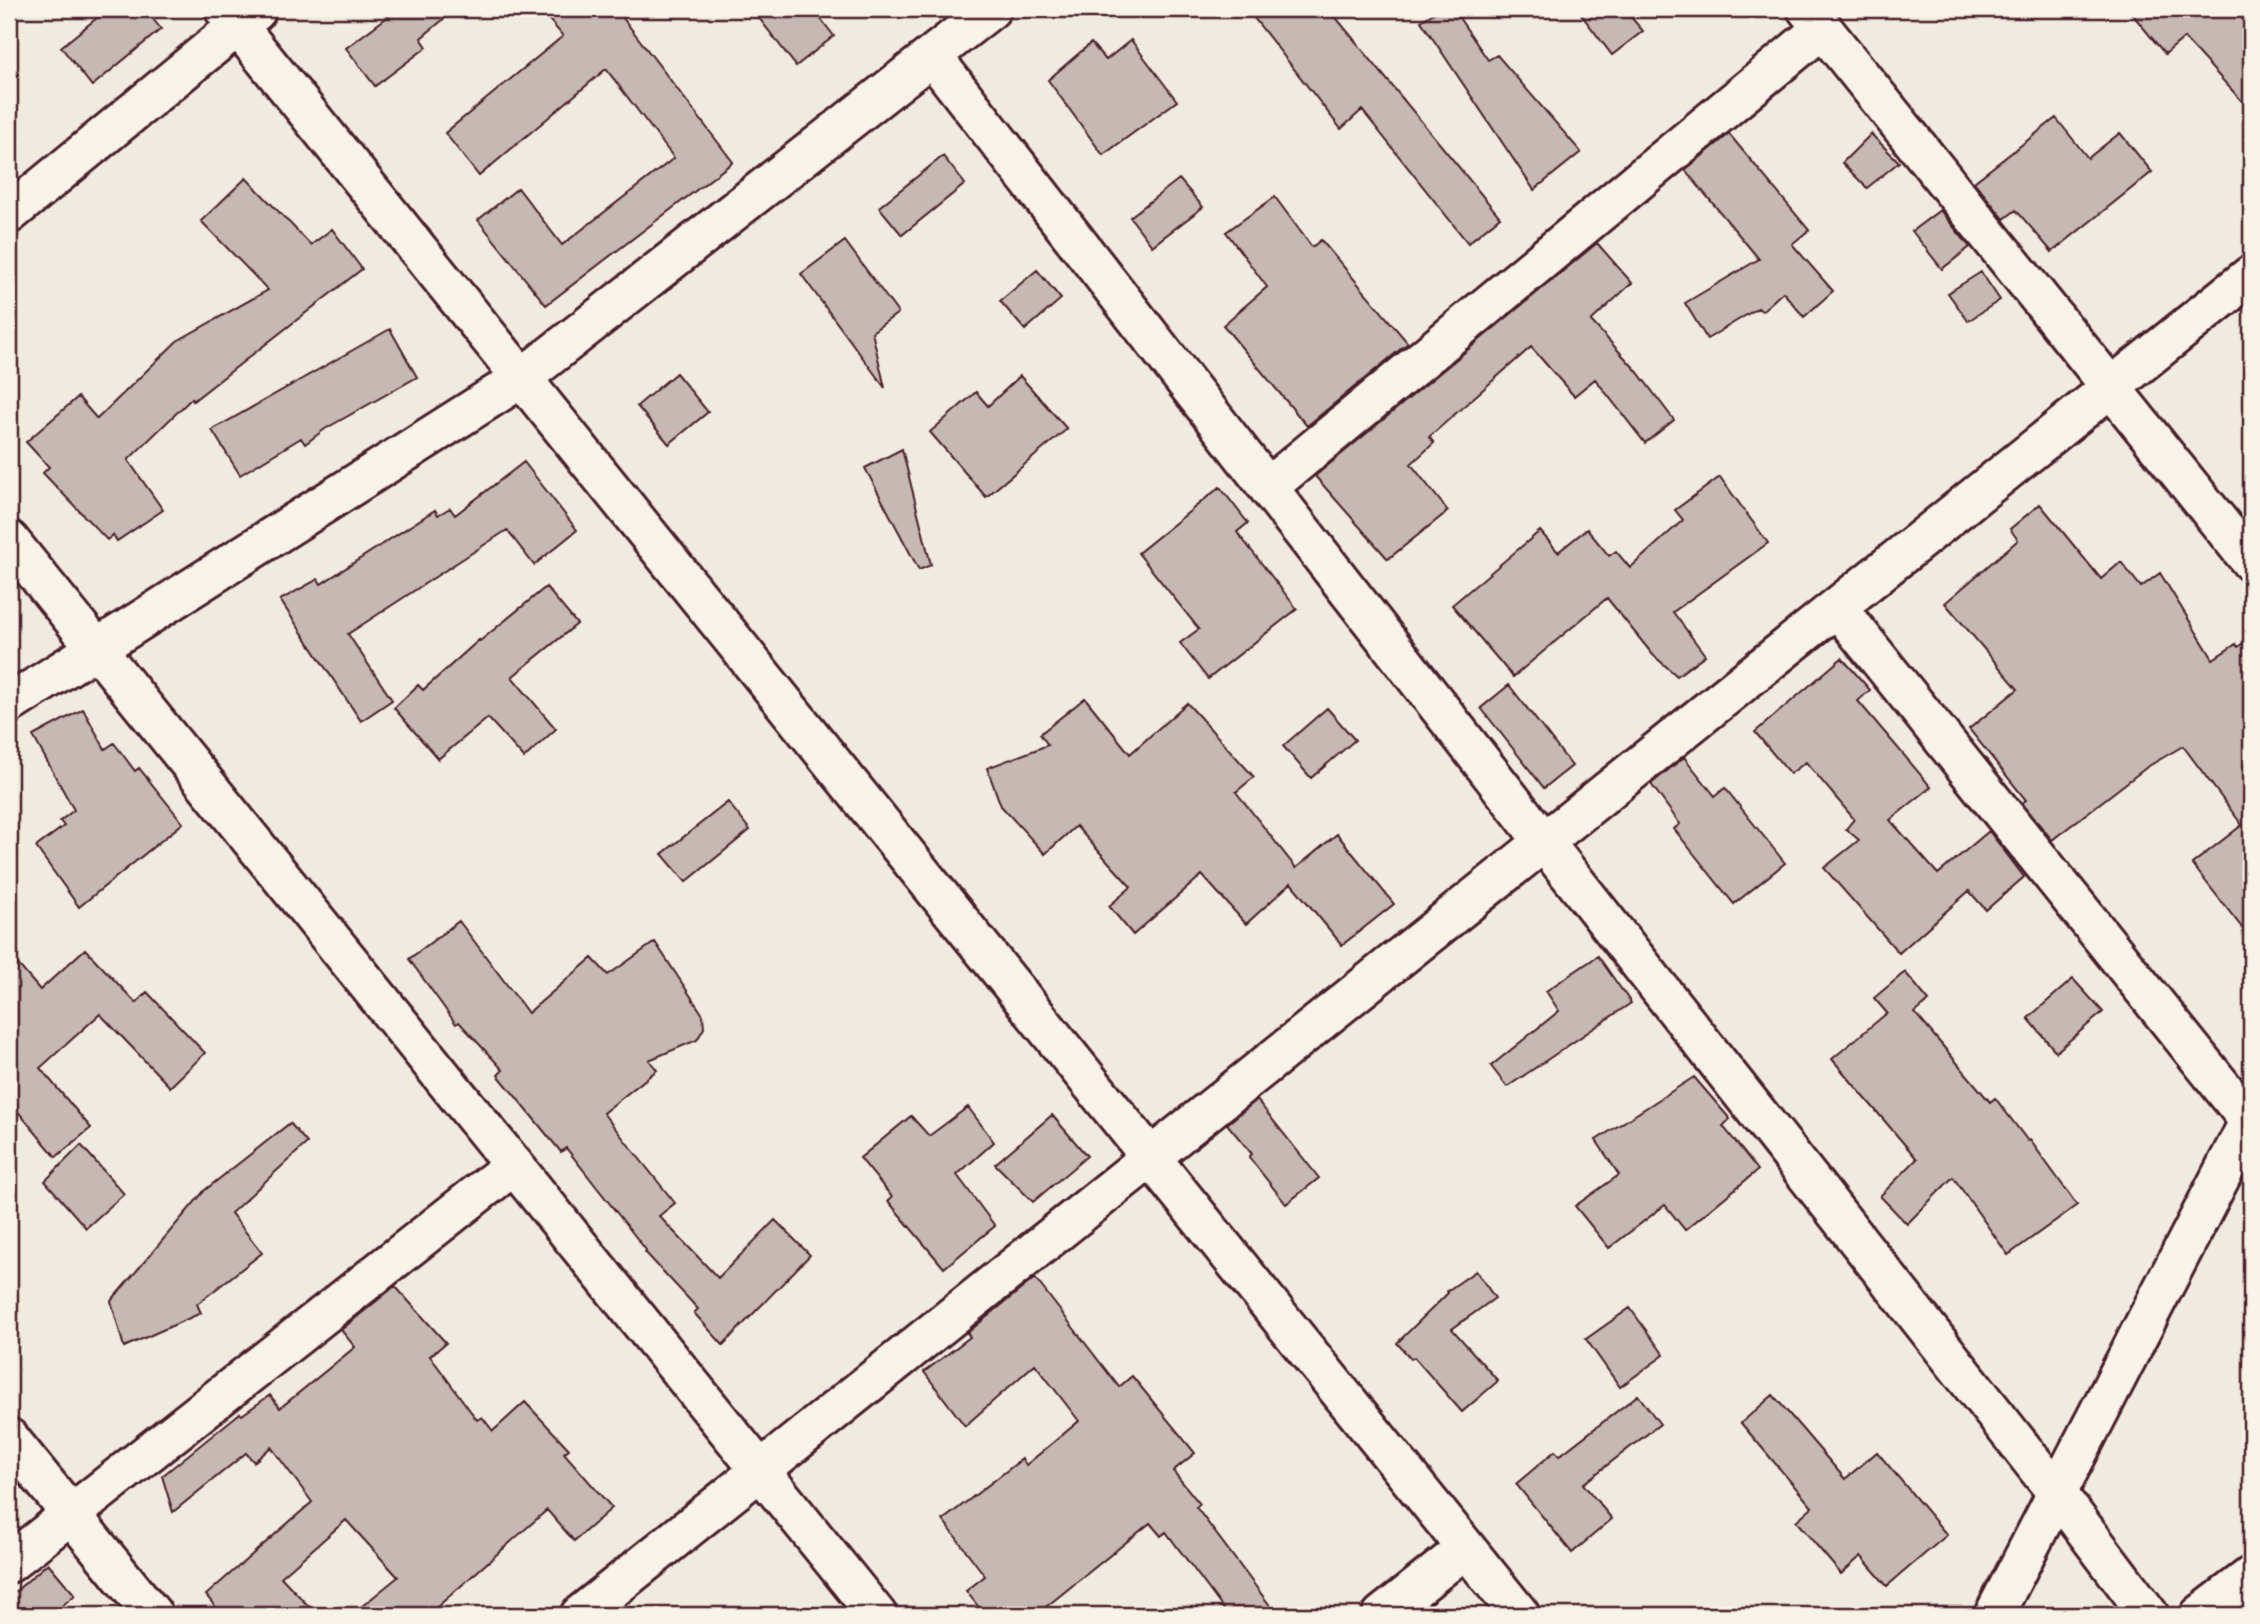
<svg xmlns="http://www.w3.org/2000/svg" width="2260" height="1624" font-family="'Shantell Sans',sans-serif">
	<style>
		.building { fill: #c6b8b3; stroke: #4a1f2b; stroke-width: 2 }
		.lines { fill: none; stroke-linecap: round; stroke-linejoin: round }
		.minor-casing { stroke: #4a1f2b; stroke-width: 44 }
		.major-casing { stroke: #4a1f2b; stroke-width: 44 }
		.minor { stroke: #f7f3e8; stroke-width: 38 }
		.major { stroke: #f7f3e8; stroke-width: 38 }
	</style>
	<rect width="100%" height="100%" fill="#f0ebe0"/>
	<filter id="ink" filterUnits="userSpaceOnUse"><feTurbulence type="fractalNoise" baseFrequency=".0143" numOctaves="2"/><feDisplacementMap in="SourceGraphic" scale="14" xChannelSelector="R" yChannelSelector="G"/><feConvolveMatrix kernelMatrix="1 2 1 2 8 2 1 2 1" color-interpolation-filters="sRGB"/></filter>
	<g filter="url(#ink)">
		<path class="building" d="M 108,9 L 145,9 L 161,29 L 92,86 L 61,47 Z
			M 398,9 L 456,9 L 421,38 L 427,47 L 375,86 L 346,48 Z
			M 540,9 L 616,9 L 733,162 L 546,305 L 478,220 L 518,188 L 562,245 L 674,158 L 606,69 L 479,176 L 445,133 L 563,36 Z
			M 752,9 L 813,9 L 834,36 L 796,66 Z
			M 1247,9 L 1329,9 L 1500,217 L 1468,243 L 1362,110 L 1341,129 Z
			M 1440,9 L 1453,9 L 1488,60 L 1497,55 L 1581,152 L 1534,190 L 1421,21 Z
			M 1577,9 L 1624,9 L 1643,31 L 1612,55 Z
			M 2128,9 L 2251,9 L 2251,111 L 2184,38 L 2165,54 Z
			M 1131,40 L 1177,101 L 1103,155 L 1048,80 L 1091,43 L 1106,60 Z
			M 2056,118 L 2088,158 L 2120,133 L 2152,172 L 2052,252 L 2016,210 L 2004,219 L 1974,182 Z
			M 1729,134 L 1809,230 L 1792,244 L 1833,291 L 1804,317 L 1783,292 L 1762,311 L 1758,308 L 1707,339 L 1685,303 L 1759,259 L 1685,170 Z
			M 1871,134 L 1899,162 L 1867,188 L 1842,163 Z
			M 943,156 L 965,184 L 902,235 L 879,207 Z
			M 246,178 L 311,245 L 332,229 L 362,269 L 193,401 L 192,398 L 128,460 L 163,510 L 117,541 L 113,535 L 107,540 L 43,473 L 49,467 L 26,442 L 78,397 L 97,419 L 177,341 L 268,290 L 201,221 Z
			M 1179,179 L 1203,207 L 1152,246 L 1130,217 Z
			M 1275,197 L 1312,247 L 1321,240 L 1408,343 L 1307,426 L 1223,325 L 1267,287 L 1226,232 Z
			M 1940,210 L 1970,247 L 1942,269 L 1912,231 Z
			M 845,241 L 898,313 L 872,332 L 885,388 L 801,274 Z
			M 1597,243 L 1632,283 L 1591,321 L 1636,370 L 1674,420 L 1645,443 L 1595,379 L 1574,396 L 1531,347 L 1429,437 L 1434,443 L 1411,464 L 1448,511 L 1388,559 L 1315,476 Z
			M 1037,270 L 1061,299 L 1025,330 L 1000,301 Z
			M 1981,272 L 2000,300 L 1968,321 L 1948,293 Z
			M 390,329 L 417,377 L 325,429 L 305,444 L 301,438 L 240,475 L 212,430 Z
			M 676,373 L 708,412 L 669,444 L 637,406 Z
			M 1020,376 L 1067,429 L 986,497 L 930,432 L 976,392 L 988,406 Z
			M 902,449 L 931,565 L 919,570 L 865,468 Z
			M 524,462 L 577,530 L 534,565 L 507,530 L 348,634 L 392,700 L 361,721 L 280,600 L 318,579 L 321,584 L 435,510 L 438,515 L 450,508 L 455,515 Z
			M 1720,477 L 1768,543 L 1673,612 L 1705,655 L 1677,676 L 1653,655 L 1607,598 L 1513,677 L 1452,605 L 1540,531 L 1558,552 L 1587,529 L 1609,556 L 1616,551 L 1630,568 L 1683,520 L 1675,510 Z
			M 1220,487 L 1248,523 L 1237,532 L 1297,609 L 1208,679 L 1180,643 L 1199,629 L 1138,553 Z
			M 2040,504 L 2101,579 L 2121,562 L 2141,587 L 2160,573 L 2213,659 L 2236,644 L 2238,647 L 2251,637 L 2251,939 L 2192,864 L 2242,825 L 2183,746 L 2147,767 L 2052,840 L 2022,803 L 2026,800 L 1969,729 L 2018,689 L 1945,603 L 2018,540 L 2010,529 Z
			M 546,587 L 577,624 L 512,677 L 556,729 L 524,758 L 488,718 L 438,759 L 394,708 L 418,685 L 423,690 L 479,640 L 480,641 Z
			M 1842,658 L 1870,690 L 1858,701 L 1931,787 L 1890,820 L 1938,874 L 1989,831 L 2024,877 L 1986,910 L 1969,891 L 1899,953 L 1824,868 L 1859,840 L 1846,829 L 1854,819 L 1806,762 L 1790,774 L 1755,732 Z
			M 1509,685 L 1572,766 L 1544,788 L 1481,708 Z
			M 1085,698 L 1130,754 L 1187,703 L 1254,777 L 1236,792 L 1296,868 L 1337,834 L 1394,904 L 1342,945 L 1291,883 L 1246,924 L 1202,875 L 1133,935 L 1109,906 L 1131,887 L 1076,826 L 1045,854 L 1001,806 L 987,768 L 1048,745 L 1040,734 Z
			M 1327,708 L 1355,740 L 1311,778 L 1283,746 Z
			M 83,709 L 105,749 L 114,743 L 135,771 L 139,768 L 183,823 L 79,907 L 36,847 L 64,826 L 60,821 L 74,810 L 33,736 Z
			M 1684,757 L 1715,796 L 1725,788 L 1785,863 L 1734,904 L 1674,829 L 1680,824 L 1651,784 Z
			M 728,802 L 750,830 L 686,882 L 662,854 Z
			M 459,921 L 528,1013 L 592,958 L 608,975 L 655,942 L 703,1015 L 704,1028 L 697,1040 L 649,1060 L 657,1070 L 603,1113 L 675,1203 L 659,1216 L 718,1278 L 775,1220 L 810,1255 L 723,1345 L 694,1313 L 698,1309 L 645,1252 L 646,1250 L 566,1148 L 561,1152 L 498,1075 L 503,1070 L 459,1022 L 456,1024 L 409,959 Z
			M 85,949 L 136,1003 L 147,992 L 205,1053 L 170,1087 L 100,1014 L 40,1068 L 91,1128 L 56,1157 L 9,1101 L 9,954 L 40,990 Z
			M 1598,956 L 1631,1003 L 1507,1087 L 1491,1066 L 1559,1011 L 1546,991 Z
			M 1905,972 L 1929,1001 L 1915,1013 L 1990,1102 L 1995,1098 L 2028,1141 L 2030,1140 L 2077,1205 L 2008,1255 L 1953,1177 L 1907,1224 L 1880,1196 L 1917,1159 L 1832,1059 L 1887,1013 L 1874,998 Z
			M 2073,979 L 2103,1012 L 2056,1052 L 2028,1018 Z
			M 1694,1077 L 1730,1119 L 1723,1126 L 1758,1170 L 1685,1230 L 1665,1205 L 1609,1248 L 1575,1206 L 1619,1175 L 1596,1140 Z
			M 1257,1100 L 1319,1178 L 1286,1204 L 1249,1157 L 1252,1154 L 1227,1124 Z
			M 968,1107 L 994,1142 L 957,1175 L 995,1226 L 944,1268 L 888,1201 L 892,1197 L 860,1158 L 911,1116 L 929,1136 Z
			M 1052,1115 L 1087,1156 L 1033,1202 L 995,1164 Z
			M 290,1123 L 307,1143 L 231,1213 L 262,1253 L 197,1304 L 201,1313 L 124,1347 L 111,1301 L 205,1190 Z
			M 81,1145 L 124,1194 L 86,1228 L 45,1181 Z
			M 1476,1271 L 1495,1298 L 1452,1329 L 1498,1381 L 1462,1412 L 1414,1357 L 1411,1359 L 1397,1343 L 1448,1293 L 1447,1291 Z
			M 1035,1278 L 1119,1387 L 1132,1376 L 1195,1453 L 1173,1471 L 1200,1504 L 1196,1507 L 1277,1615 L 1228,1615 L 1166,1532 L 1161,1536 L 1150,1523 L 1036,1615 L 985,1615 L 966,1591 L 985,1576 L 943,1520 L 1022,1459 L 1026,1465 L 1079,1421 L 1035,1364 L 965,1426 L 924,1372 L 970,1337 L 967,1333 Z
			M 395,1286 L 446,1343 L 430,1356 L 477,1420 L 482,1417 L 493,1431 L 525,1402 L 569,1449 L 564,1453 L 612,1508 L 574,1541 L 547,1510 L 428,1615 L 351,1615 L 398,1577 L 346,1520 L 281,1577 L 317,1615 L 222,1615 L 206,1595 L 312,1502 L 271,1447 L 254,1462 L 246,1453 L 173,1512 L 162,1476 L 240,1413 L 242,1415 L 270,1395 L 280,1408 L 355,1347 L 341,1330 Z
			M 1630,1308 L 1664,1355 L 1620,1387 L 1586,1339 Z
			M 1638,1395 L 1660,1424 L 1583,1484 L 1612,1519 L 1572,1553 L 1516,1484 L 1555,1451 L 1559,1456 Z
			M 1773,1395 L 1845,1479 L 1877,1452 L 1947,1535 L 1887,1586 L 1861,1556 L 1841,1574 L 1796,1521 L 1812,1507 L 1741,1423 Z
			M 48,1563 L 75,1595 L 51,1615 L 9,1615 L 9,1597 Z"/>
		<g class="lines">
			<defs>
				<path id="minor" d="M 224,9 L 1520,1615
					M 1807,9 L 2251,562
					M 932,56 L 1544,842 L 2057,1493 L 2149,1615
					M 9,214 L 256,11
					M 1268,487 L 1823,28
					M 9,540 L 877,1615
					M 1837,607 L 2251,1123
					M 9,704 L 522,378 L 991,9
					M 9,1438 L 153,1615
					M 9,1563 L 514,1165
					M 580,1615 L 2251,275
					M 1382,1615 L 1465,1549
					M 2200,1615 L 2251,1576"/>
				<path id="major" d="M 1994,1615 L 2251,1118"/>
			</defs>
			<use href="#minor" class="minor-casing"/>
			<use href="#major" class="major-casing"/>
			<use href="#minor" class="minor"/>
			<use href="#major" class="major"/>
		</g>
	</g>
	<rect width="2260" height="1624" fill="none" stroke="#f7f3e8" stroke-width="35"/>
	<rect x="18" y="18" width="2225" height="1589" fill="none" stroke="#4a1f2b" stroke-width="2.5" filter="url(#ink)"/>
</svg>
